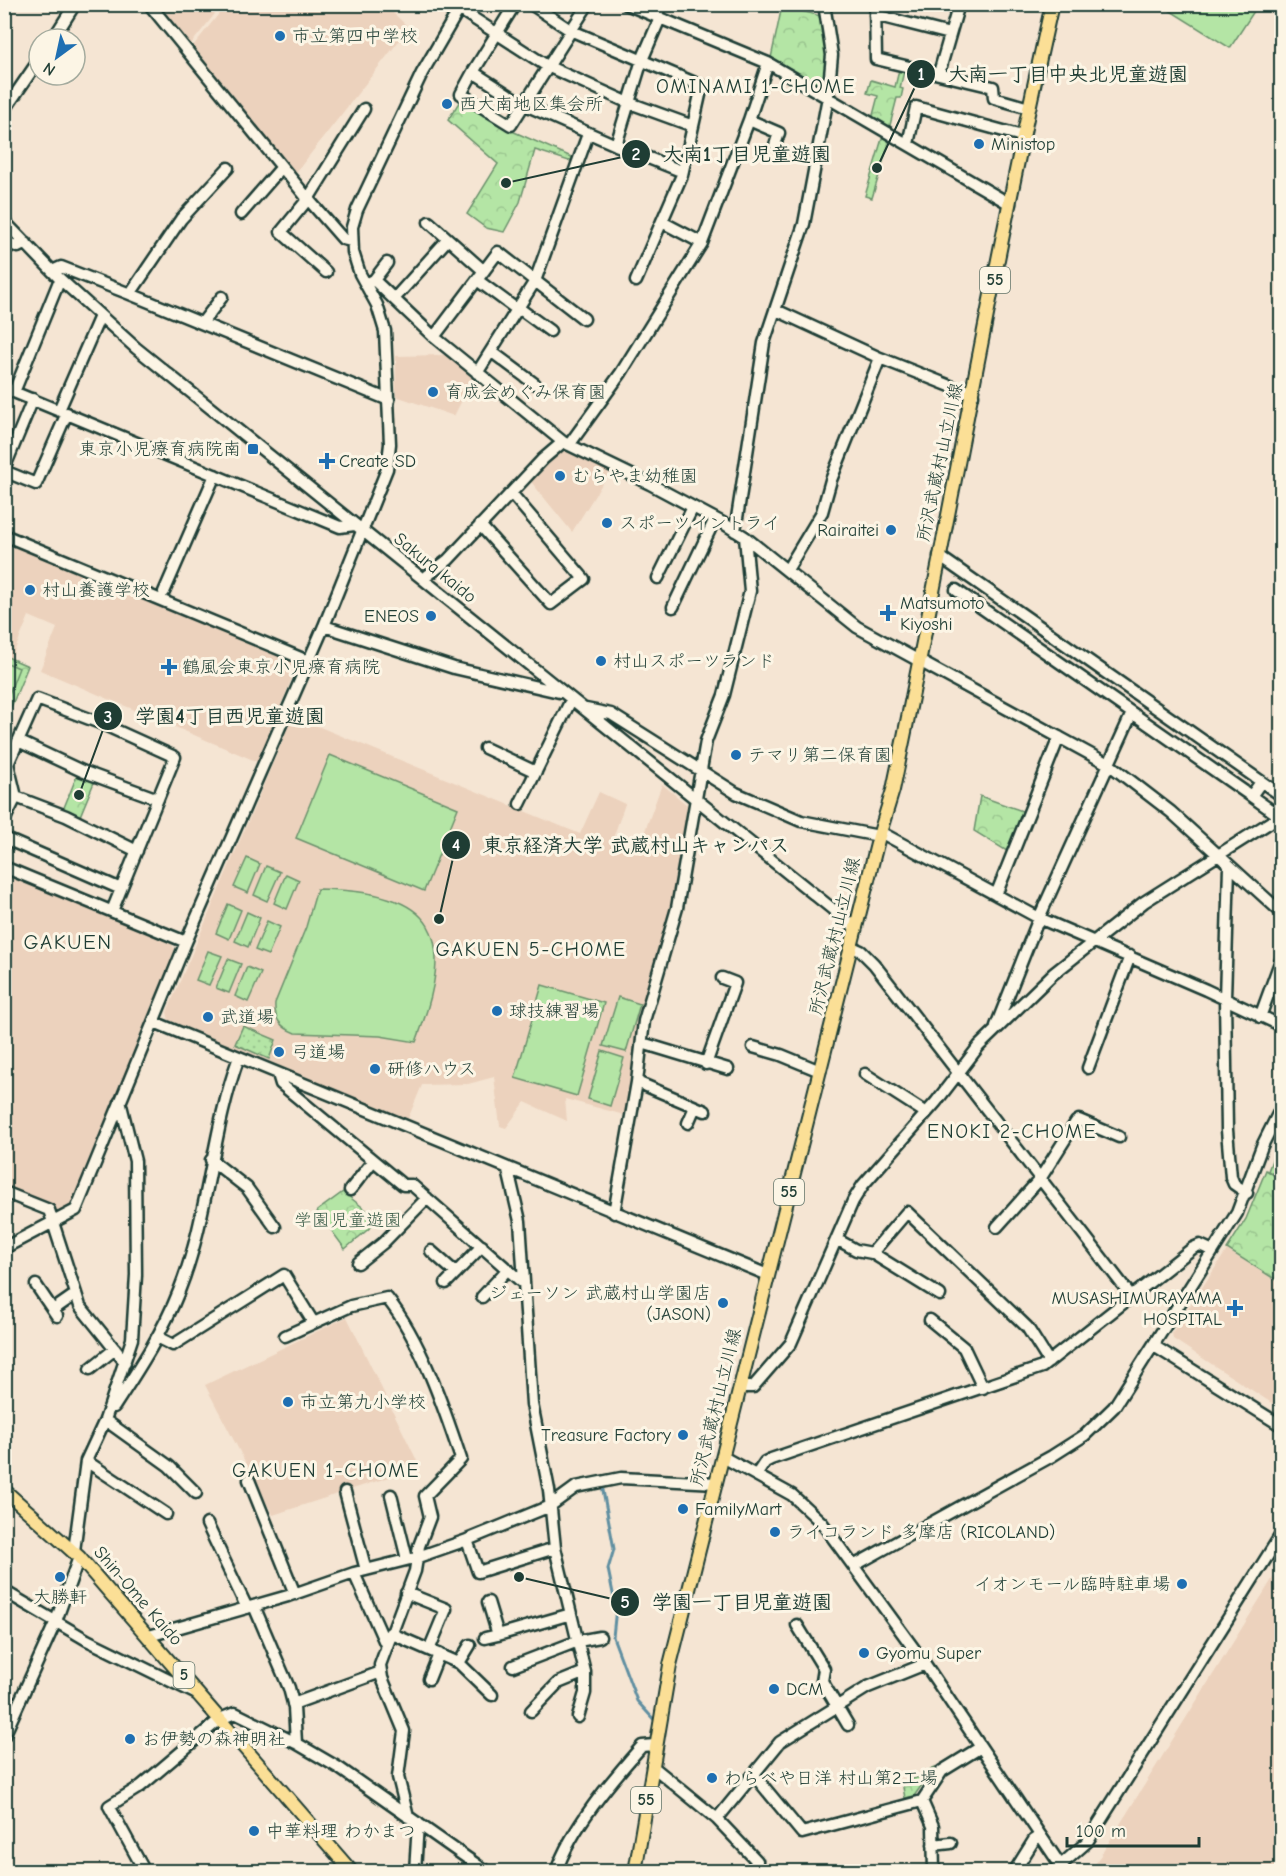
<svg xmlns="http://www.w3.org/2000/svg" width="1286" height="1876" font-family="'Comic Neue','Klee One',sans-serif">
	<style>
		.built { fill: #ecd2bd }
		.grass { fill: url(#grass-dots); stroke: #6a916c; stroke-width: 1.5 }
		.park { fill: url(#park-crowns); stroke: #6a916c; stroke-width: 1.5 }
		.garden { fill: #b4e5a5; stroke: #6a916c; stroke-width: 1.5 }
		.lines { fill: none; stroke-linecap: round; stroke-linejoin: round }
		.stream { stroke: #608fa1; stroke-width: 3 }
		.minor-casing { stroke: #1f3d34; stroke-width: 15 }
		.major-casing { stroke: #1f3d34; stroke-width: 16 }
		.minor { stroke: #fcf5e5; stroke-width: 10 }
		.major { stroke: #fbdf96; stroke-width: 12 }
		.poi-dot { fill: #1f6fb2; stroke: #fcf5e5; stroke-width: 2 }
		.labels { text-anchor: middle; dominant-baseline: central; stroke-width: 6; stroke-linejoin: round; paint-order: stroke }
		.shield { fill: #fcf5e5; stroke: #617469; stroke-width: 1.5 }
		.shield-label { font-size: 16px; font-weight: bold; fill: #1f3d34 }
		.poi-label { font-size: 18px; fill: #1f3d34; stroke: #fcf5e5; text-anchor: start }
		.street-label { font-size: 18px; fill: #1f3d34; stroke: #fcf5e5 }
		.park-label { font-size: 18px; fill: #3d5f4b; stroke: #fcf5e5 }
		.neighbourhood-label { font-size: 20px; letter-spacing: 1.5px; fill: #1f3d34; stroke: #fcf5e5 }
		.quarter-label { font-size: 21px; letter-spacing: 1.5px; fill: #1f3d34; stroke: #fcf5e5 }
		.leader { fill: none; stroke: #1f3d34; stroke-width: 2 }
		.callout-dot { fill: #1f3d34; stroke: #fcf5e5; stroke-width: 2 }
		.mark-label { font-size: 18px; text-anchor: middle; font-weight: bold; fill: #fff }
		.callout-label { font-size: 20px; text-anchor: middle; font-weight: bold; fill: #1f3d34; stroke: #fcf5e5; stroke-width: 6; stroke-linejoin: round; paint-order: stroke }
	</style>
	<defs>
		<pattern id="grass-dots" width="8" height="8" patternUnits="userSpaceOnUse" patternTransform="scale(1.5)"><rect width="8" height="8" fill="#b4e5a5"/><path d="M2 2h.1M6 6h.1" fill="none" stroke="#9ac58f" stroke-width="1.8" stroke-linecap="round"/></pattern>
		<pattern id="park-crowns" width="20" height="18" patternUnits="userSpaceOnUse" patternTransform="scale(1.5)"><rect width="20" height="18" fill="#b4e5a5"/><path d="M2 6a3 3 0 1 1 6 0M12 15a3 3 0 1 1 6 0" fill="none" stroke="#9ac58f"/></pattern>
	</defs>
	<rect width="100%" height="100%" fill="#f5e5d3"/>
	<filter id="ink" filterUnits="userSpaceOnUse"><feTurbulence type="fractalNoise" baseFrequency=".0167" numOctaves="2"/><feDisplacementMap in="SourceGraphic" scale="12" xChannelSelector="R" yChannelSelector="G"/><feConvolveMatrix kernelMatrix="1 2 1 2 8 2 1 2 1" color-interpolation-filters="sRGB"/></filter>
	<g filter="url(#ink)">
		<path class="built" d="M 155,5 L 222,5 L 191,44 Z
			M 226,5 L 385,5 L 409,28 L 294,175 L 193,46 Z
			M 447,351 L 475,374 L 454,416 L 396,396 L 396,356 L 444,355 Z
			M 564,446 L 612,468 L 572,532 L 528,478 Z
			M 4,540 L 298,663 L 258,762 L 40,670 L 57,628 L 29,616 L 11,659 L 5,656 Z
			M 293,716 L 580,834 L 599,792 L 625,804 L 612,841 L 638,850 L 662,784 L 693,810 L 675,908 L 628,1116 L 565,1099 L 567,1121 L 525,1102 L 506,1128 L 500,1126 L 494,1077 L 468,1084 L 422,1085 L 407,1121 L 169,1020 L 167,1012 Z
			M 4,873 L 170,941 L 177,953 L 73,1206 L 60,1211 L 5,1188 Z
			M 1227,1250 L 1281,1284 L 1281,1409 L 1173,1339 L 1172,1333 Z
			M 347,1317 L 420,1467 L 273,1515 L 205,1385 Z
			M 1281,1565 L 1281,1871 L 1091,1871 Z"/>
		<path class="grass" d="M 243,1026 L 276,1040 L 269,1059 L 235,1044 Z"/>
		<path class="park" d="M 782,6 L 821,16 L 828,51 L 828,89 L 771,58 Z
			M 900,66 L 905,67 L 900,88 L 903,89 L 901,98 L 897,98 L 889,129 L 872,119 L 878,96 L 867,93 L 871,80 L 895,87 Z
			M 461,99 L 512,131 L 574,158 L 569,161 L 535,150 L 520,202 L 504,232 L 486,228 L 467,214 L 498,164 L 448,120 Z
			M 883,135 L 890,139 L 872,198 L 865,196 Z
			M 5,656 L 28,666 L 5,722 Z
			M 78,773 L 95,780 L 80,816 L 63,810 Z
			M 980,796 L 1025,812 L 1010,853 L 974,831 Z
			M 1266,1170 L 1281,1180 L 1281,1283 L 1227,1249 L 1246,1219 Z
			M 343,1192 L 379,1220 L 345,1249 L 317,1211 Z
			M 934,1768 L 914,1796 L 905,1798 L 902,1782 L 926,1775 L 925,1772 Z"/>
		<path class="garden" d="M 1161,5 L 1258,5 L 1230,48 Z
			M 5,662 L 19,668 L 5,704 Z
			M 330,755 L 458,808 L 424,891 L 296,838 Z
			M 247,858 L 260,864 L 248,893 L 234,887 Z
			M 266,866 L 280,872 L 267,901 L 254,895 Z
			M 286,874 L 299,880 L 287,909 L 274,903 Z
			M 317,889 C 438,891 458,933 416,1042 L 380,1036 L 295,1033 C 280,1027 274,1019 275,1003 L 306,927 Z
			M 228,904 L 241,910 L 229,939 L 216,933 Z
			M 247,912 L 260,918 L 248,947 L 235,941 Z
			M 267,921 L 280,927 L 268,955 L 255,950 Z
			M 208,951 L 222,956 L 209,985 L 196,980 Z
			M 228,959 L 241,964 L 229,993 L 216,988 Z
			M 247,967 L 261,973 L 248,1002 L 235,996 Z
			M 542,985 L 604,1003 L 577,1096 L 515,1078 Z
			M 618,997 L 640,1004 L 626,1052 L 603,1046 Z
			M 602,1051 L 624,1058 L 610,1106 L 588,1099 Z
			M 1281,1136 L 1282,1179 L 1281,1179 L 1268,1171 Z"/>
		<g class="lines">
			<path class="stream" d="M 602,1485 L 614,1549 L 608,1569 L 616,1608 L 613,1637 L 637,1701 L 657,1723
				M 760,1857 L 766,1872"/>
			<defs>
				<path id="minor" d="M 149,4 L 308,199 L 343,239 L 352,241
					M 444,4 L 455,15
					M 515,4 L 473,72 L 523,104 L 616,145 L 642,60 L 660,18
					M 531,4 L 570,30 L 702,86 L 682,175 L 636,281
					M 626,4 L 768,63 L 1010,204
					M 875,4 L 876,59 L 993,87 L 994,98 L 1029,108
					M 459,9 L 547,66 L 627,102 L 693,126
					M 875,15 L 950,34
					M 657,16 L 660,4
					M 53,39 L 75,4
					M 473,72 L 461,94 L 511,125 L 588,4
					M 939,73 L 959,4
					M 4,111 L 39,60
					M 749,120 L 779,133 L 775,145
					M 908,144 L 916,107 L 1022,136
					M 616,145 L 681,171
					M 228,168 L 181,219 L 130,294 L 389,400
					M 241,214 L 282,167
					M 4,221 L 60,279 L 136,348 L 856,928
					M 429,222 L 484,271
					M 662,222 L 702,243
					M 4,241 L 18,247 L 26,243
					M 52,271 L 61,267 L 130,294
					M 326,272 L 281,232 L 308,199 L 364,109
					M 374,280 L 387,263
					M 366,284 L 374,280 L 434,337 L 563,442 L 650,484 L 723,523 L 745,537 L 857,627 L 1110,765 L 1171,812 L 1282,913
					M 394,299 L 448,239
					M 520,309 L 550,331
					M 776,310 L 880,358 L 973,395
					M 519,311 L 477,280 L 498,252 L 584,319
					M 202,323 L 222,297
					M 434,337 L 477,280
					M 492,352 L 535,384
					M 477,373 L 535,281 L 588,134
					M 4,388 L 340,527 L 354,525
					M 14,392 L 60,279
					M 59,410 L 100,316
					M 569,445 L 621,373 L 702,243 L 749,120 L 768,63
					M 4,469 L 33,399
					M 4,471 L 36,484 L 67,413
					M 480,525 L 551,604 L 584,579 L 511,493
					M 735,531 L 764,343 L 804,224 L 828,97 L 832,55 L 824,4
					M 4,535 L 308,661
					M 939,556 L 1282,796
					M 787,570 L 822,512 L 831,480 L 880,358
					M 658,578 L 693,507
					M 423,579 L 448,560 L 543,459 L 563,442
					M 956,590 L 1251,796
					M 164,592 L 215,475
					M 673,607 L 715,519
					M 324,626 L 454,668 L 559,692
					M 586,709 L 611,714 L 736,793 L 801,821 L 879,836
					M 18,741 L 82,771 L 158,799
					M 485,748 L 536,772
					M 1261,782 L 1251,796 L 1282,818
					M 16,797 L 66,816 L 137,851
					M 520,804 L 571,700
					M 4,821 L 16,797 L 8,764 L 37,699 L 100,723 L 175,757 L 112,911
					M 880,832 L 1039,918 L 1206,990 L 1282,1026
					M 4,838 L 121,889
					M 4,867 L 186,942
					M 1229,867 L 1225,998 L 1227,1130 L 1231,1177 L 1234,1184 L 1247,1193
					M 996,895 L 1059,737
					M 852,947 L 861,951 L 874,964 L 1132,1297
					M 1260,1017 L 1282,957
					M 154,1022 L 768,1275
					M 996,1026 L 1039,918 L 1132,713
					M 642,1043 L 728,1069
					M 753,1047 L 781,1055 L 820,1071
					M 706,1064 L 735,983 L 722,978
					M 1088,1068 L 1130,956
					M 278,1074 L 281,1084 L 403,1185 L 412,1185 L 524,1284
					M 865,1074 L 926,1113
					M 637,1082 L 705,1111
					M 688,1123 L 695,1107
					M 211,1160 L 247,1188 L 275,1227
					M 508,1170 L 520,1221 L 532,1404 L 549,1490 L 555,1548 L 585,1672 L 585,1693 L 578,1717
					M 350,1190 L 373,1161
					M 4,1192 L 49,1210 L 80,1306 L 125,1362
					M 614,1213 L 637,1082 L 644,1021 L 677,908 L 706,741 L 724,695 L 750,591 L 745,537
					M 997,1227 L 1040,1179 L 1076,1122 L 1079,1120 L 1119,1137
					M 838,1240 L 856,1250 L 872,1253 L 907,1212 L 1027,1327 L 1049,1362
					M 4,1248 L 76,1210 L 186,942 L 324,626 L 387,469 L 390,444 L 385,331 L 377,305 L 360,274 L 353,252 L 352,227 L 357,210 L 422,73 L 462,4
					M 431,1251 L 456,1273
					M 872,1253 L 940,1295
					M 358,1263 L 383,1243 L 427,1198
					M 446,1283 L 482,1246
					M 36,1285 L 57,1316
					M 482,1297 L 508,1269
					M 53,1310 L 76,1294
					M 930,1320 L 964,1348 L 983,1388
					M 285,1336 L 351,1306 L 387,1298 C 421,1340 444,1408 461,1459 L 425,1496 L 430,1517 L 419,1546 L 415,1571 L 380,1665 L 382,1678 L 404,1731 L 398,1777 L 408,1817
					M 157,1337 L 173,1345 L 284,1275 L 313,1322
					M 1154,1346 L 1282,1426
					M 90,1369 L 115,1349
					M 740,1387 L 753,1387 L 791,1343 L 853,1201 L 863,1185 L 936,1102 L 979,1046 L 1053,974 L 1144,902 L 1280,816
					M 114,1407 C 138,1370 163,1332 179,1291 C 209,1216 211,1133 239,1057
					M 105,1420 L 169,1466 L 196,1493
					M 723,1457 L 792,1495 L 822,1523 L 925,1664 L 1065,1872
					M 86,1461 L 166,1514
					M 757,1474 L 765,1462 L 771,1459 L 1042,1367 L 1193,1248 L 1200,1245 L 1213,1251
					M 249,1480 L 295,1594
					M 345,1492 L 366,1570
					M 391,1495 L 407,1559
					M 207,1524 L 247,1608
					M 467,1540 L 478,1572 L 555,1548
					M 74,1551 L 86,1461 L 105,1420 L 132,1339 L 136,1275 L 135,1161 L 120,1101
					M 855,1565 L 1052,1456 L 1085,1435 L 1114,1407 L 1237,1213 L 1262,1146 L 1282,1106
					M 354,1573 L 386,1645
					M 4,1591 L 87,1640 L 197,1694
					M 406,1593 L 446,1609 L 429,1650
					M 488,1602 L 498,1635 L 571,1614
					M 254,1606 L 289,1688 L 294,1707 L 296,1743
					M 797,1625 L 824,1669 L 822,1681 L 848,1725
					M 390,1633 L 459,1663 L 492,1695
					M 149,1636 L 288,1596 L 354,1573 L 418,1557 L 467,1540 L 550,1506 L 576,1487 L 621,1478 L 716,1483
					M 485,1638 L 498,1635
					M 459,1663 L 470,1645
					M 513,1666 L 578,1641 L 600,1637
					M 429,1679 L 439,1654
					M 293,1704 L 381,1672
					M 531,1711 L 558,1683 L 585,1672
					M 4,1736 L 56,1621 L 79,1557
					M 652,1766 L 717,1819 L 757,1861 L 750,1872
					M 754,1775 L 802,1833 L 922,1801 L 942,1771 L 981,1747
					M 922,1801 L 933,1826 L 934,1872
					M 717,1819 L 780,1742 L 868,1687 L 925,1664
					M 933,1845 L 951,1843
					M 1061,1865 L 1087,1842 L 1282,1533
					M 145,1872 L 109,1806 L 141,1786 L 220,1719 L 235,1713 L 296,1743 L 339,1768 L 487,1872
					M 415,1872 L 418,1823
					M 556,1872 C 571,1828 611,1781 642,1746 L 655,1745
					M 1014,1872 L 1034,1840 L 1041,1836"/>
				<path id="major" d="M 4,1490 L 79,1557 L 352,1872
					M 635,1872 L 670,1665 L 879,836 L 893,790 C 948,528 993,265 1052,4"/>
			</defs>
			<use href="#minor" class="minor-casing"/>
			<use href="#major" class="major-casing"/>
			<use href="#minor" class="minor"/>
			<use href="#major" class="major"/>
		</g>
	</g>
	<g class="poi-dot">
		<circle cx="280" cy="36" r="6"/>
		<circle cx="447" cy="104" r="6"/>
		<circle cx="979" cy="144" r="6"/>
		<circle cx="433" cy="392" r="6"/>
		<rect x="247" y="443" width="12" height="12" rx="3"/>
		<path d="M324 452h6v6h6v6h-6v6h-6v-6h-6v-6h6z"/>
		<circle cx="560" cy="476" r="6"/>
		<circle cx="607" cy="523" r="6"/>
		<circle cx="891" cy="530" r="6"/>
		<circle cx="30" cy="590" r="6"/>
		<path d="M885 604h6v6h6v6h-6v6h-6v-6h-6v-6h6z"/>
		<circle cx="431" cy="616" r="6"/>
		<circle cx="601" cy="661" r="6"/>
		<path d="M166 658h6v6h6v6h-6v6h-6v-6h-6v-6h6z"/>
		<circle cx="736" cy="755" r="6"/>
		<circle cx="497" cy="1011" r="6"/>
		<circle cx="208" cy="1017" r="6"/>
		<circle cx="279" cy="1052" r="6"/>
		<circle cx="375" cy="1069" r="6"/>
		<circle cx="723" cy="1303" r="6"/>
		<path d="M1232 1299h6v6h6v6h-6v6h-6v-6h-6v-6h6z"/>
		<circle cx="288" cy="1402" r="6"/>
		<circle cx="683" cy="1435" r="6"/>
		<circle cx="683" cy="1509" r="6"/>
		<circle cx="775" cy="1532" r="6"/>
		<circle cx="60" cy="1577" r="6"/>
		<circle cx="1182" cy="1584" r="6"/>
		<circle cx="864" cy="1653" r="6"/>
		<circle cx="774" cy="1689" r="6"/>
		<circle cx="130" cy="1739" r="6"/>
		<circle cx="712" cy="1778" r="6"/>
		<circle cx="254" cy="1831" r="6"/>
	</g>
	<g class="labels">
		<g class="shield">
			<rect x="980" y="267" width="30" height="26" rx="4.5"/>
			<rect x="774" y="1179" width="30" height="26" rx="4.5"/>
			<rect x="173.5" y="1662" width="21" height="26" rx="4.5"/>
			<rect x="631" y="1787" width="30" height="26" rx="4.5"/>
		</g>
		<g class="shield-label">
			<text x="995" y="280">55</text>
			<text x="789" y="1192">55</text>
			<text x="184" y="1675">5</text>
			<text x="646" y="1800">55</text>
		</g>
		<g class="poi-label">
			<text x="292" y="36">市立第四中学校</text>
			<text x="459" y="104">西大南地区集会所</text>
			<text x="991" y="144">Ministop</text>
			<text x="445" y="392">育成会めぐみ保育園</text>
			<text x="241" y="449" text-anchor="end">東京小児療育病院南</text>
			<text x="339" y="461">Create SD</text>
			<text x="572" y="476">むらやま幼稚園</text>
			<text x="619" y="523">スポーツイントライ</text>
			<text x="879" y="530" text-anchor="end">Rairaitei</text>
			<text x="42" y="590">村山養護学校</text>
			<text x="900" y="603">Matsumoto<tspan x="900" dy="21">Kiyoshi</tspan></text>
			<text x="419" y="616" text-anchor="end">ENEOS</text>
			<text x="613" y="661">村山スポーツランド</text>
			<text x="182" y="667">鶴風会東京小児療育病院</text>
			<text x="748" y="755">テマリ第二保育園</text>
			<text x="509" y="1011">球技練習場</text>
			<text x="220" y="1017">武道場</text>
			<text x="291" y="1052">弓道場</text>
			<text x="387" y="1069">研修ハウス</text>
			<text x="711" y="1293" text-anchor="end">ジェーソン 武蔵村山学園店<tspan x="711" dy="21">(JASON)</tspan></text>
			<text x="1222" y="1298" text-anchor="end">MUSASHIMURAYAMA<tspan x="1222" dy="21">HOSPITAL</tspan></text>
			<text x="300" y="1402">市立第九小学校</text>
			<text x="671" y="1435" text-anchor="end">Treasure Factory</text>
			<text x="695" y="1509">FamilyMart</text>
			<text x="787" y="1532">ライコランド 多摩店 (RICOLAND)</text>
			<text x="1170" y="1584" text-anchor="end">イオンモール臨時駐車場</text>
			<text x="60" y="1597" text-anchor="middle">大勝軒</text>
			<text x="876" y="1653">Gyomu Super</text>
			<text x="786" y="1689">DCM</text>
			<text x="142" y="1739">お伊勢の森神明社</text>
			<text x="724" y="1778">わらべや日洋 村山第2工場</text>
			<text x="266" y="1831">中華料理 わかまつ</text>
		</g>
		<g class="street-label">
			<text transform="translate(940 462) rotate(-78)">所沢武蔵村山立川線</text>
			<text transform="translate(435 568) rotate(39)">Sakura kaido</text>
			<text transform="translate(835 936) rotate(-76)">所沢武蔵村山立川線</text>
			<text transform="translate(716 1407) rotate(-76)">所沢武蔵村山立川線</text>
			<text transform="translate(138 1596) rotate(49)">Shin-Ome Kaido</text>
		</g>
		<g class="park-label">
			<text x="348" y="1220">学園児童遊園</text>
		</g>
		<g class="neighbourhood-label">
			<text x="756" y="86">OMINAMI 1-CHOME</text>
			<text x="531" y="949">GAKUEN 5-CHOME</text>
			<text x="1012" y="1131">ENOKI 2-CHOME</text>
			<text x="326" y="1470">GAKUEN 1-CHOME</text>
		</g>
		<g class="quarter-label">
			<text x="68" y="942">GAKUEN</text>
		</g>
	</g>
	<path class="leader" d="M877 168L921 74M506 183L636 154M79 795L108 716M439 919L456 845M519 1577L625 1602"/>
	<g class="callout-dot">
		<circle cx="877" cy="168" r="6"/>
		<circle cx="506" cy="183" r="6"/>
		<circle cx="79" cy="795" r="6"/>
		<circle cx="439" cy="919" r="6"/>
		<circle cx="519" cy="1577" r="6"/>
		<circle cx="921" cy="74" r="15"/>
		<circle cx="636" cy="154" r="15"/>
		<circle cx="108" cy="716" r="15"/>
		<circle cx="456" cy="845" r="15"/>
		<circle cx="625" cy="1602" r="15"/>
	</g>
	<g class="mark-label">
		<text x="921" y="80">1</text>
		<text x="636" y="160">2</text>
		<text x="108" y="723">3</text>
		<text x="456" y="851">4</text>
		<text x="625" y="1608">5</text>
	</g>
	<g class="callout-label">
		<text x="1068" y="81">大南一丁目中央北児童遊園</text>
		<text x="747" y="161">大南1丁目児童遊園</text>
		<text x="230" y="723">学園4丁目西児童遊園</text>
		<text x="636" y="852">東京経済大学 武蔵村山キャンパス</text>
		<text x="742" y="1609">学園一丁目児童遊園</text>
	</g>
	<rect width="1286" height="1876" fill="none" stroke="#fcf5e5" stroke-width="24"/>
	<rect x="12" y="12" width="1262" height="1852" fill="none" stroke="#1f3d34" stroke-width="2" filter="url(#ink)"/>
	<g transform="translate(57 57) rotate(213)"><circle r="28" fill="#fcf5e5" stroke="#a4ab9e" stroke-width="1.5"/>
	<path d="M0-4.5L10 22L0 15L-10 22Z" fill="#1f6fb2"/>
	<text y="-9" font-size="16" font-weight="bold" text-anchor="middle" fill="#1f3d34">N</text>
	</g>
	<path d="M1067 1837v9h132v-9" fill="none" stroke="#1f3d34" stroke-width="3"/>
	<text x="1076" y="1837" font-size="18" fill="#1f3d34" stroke="#fcf5e5" stroke-width="4.5" paint-order="stroke">100 m</text>
</svg>
